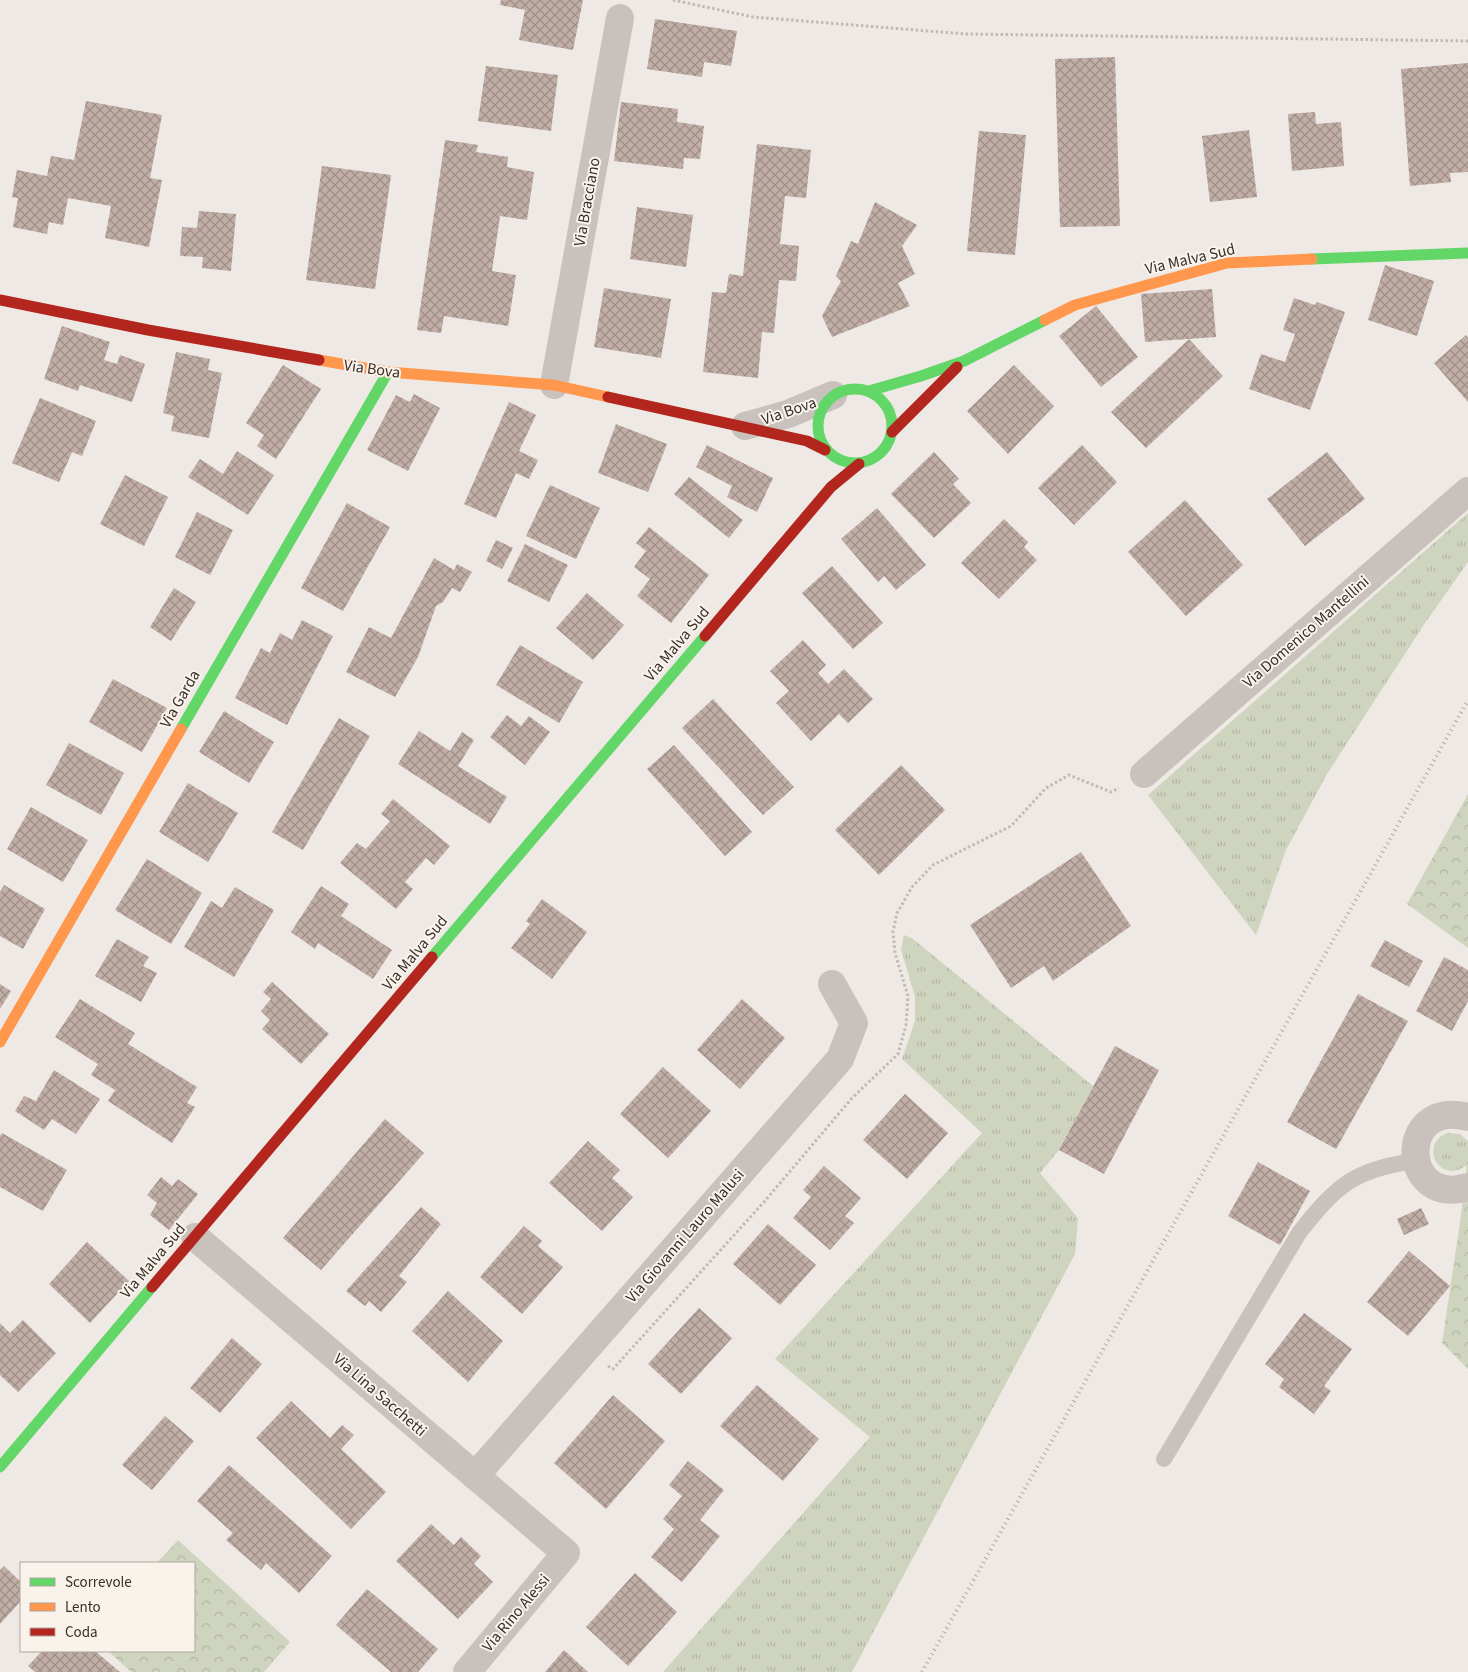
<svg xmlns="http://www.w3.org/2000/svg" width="1468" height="1672" font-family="'Source Sans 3',sans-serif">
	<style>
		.grass { fill: url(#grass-tufts) }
		.forest { fill: url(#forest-crowns) }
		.building { fill: url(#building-cross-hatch) }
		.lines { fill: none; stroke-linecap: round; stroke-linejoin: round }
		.path { stroke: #c0bab5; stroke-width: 3; stroke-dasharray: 2.5 2.5; stroke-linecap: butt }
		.lane { stroke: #c8c1bc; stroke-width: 16 }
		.street { stroke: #c8c1bc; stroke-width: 28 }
		.fast { stroke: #63d668; stroke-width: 11 }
		.slow { stroke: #ff974d; stroke-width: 11 }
		.jam { stroke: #b3261e; stroke-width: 11 }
		.rail { stroke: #b0aaa6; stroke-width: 4; stroke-dasharray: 1 4; stroke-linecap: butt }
		.labels { text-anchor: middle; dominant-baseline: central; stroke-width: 4; stroke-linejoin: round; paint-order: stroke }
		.street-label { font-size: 16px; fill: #392f2a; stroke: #faf3ec }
	</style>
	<defs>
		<pattern id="grass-tufts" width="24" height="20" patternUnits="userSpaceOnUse" patternTransform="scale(1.25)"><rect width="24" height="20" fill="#cfd4be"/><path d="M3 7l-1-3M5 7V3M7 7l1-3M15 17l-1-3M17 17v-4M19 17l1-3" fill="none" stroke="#b2b6a3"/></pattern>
		<pattern id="forest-crowns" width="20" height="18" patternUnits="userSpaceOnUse" patternTransform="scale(1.25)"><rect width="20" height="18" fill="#cfd4be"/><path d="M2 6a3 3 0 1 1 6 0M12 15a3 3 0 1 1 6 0" fill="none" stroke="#b2b6a3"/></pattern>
		<pattern id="building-cross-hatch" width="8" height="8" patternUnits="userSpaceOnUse" patternTransform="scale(1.25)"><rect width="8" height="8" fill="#c1aea6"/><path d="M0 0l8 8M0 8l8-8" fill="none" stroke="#9e8e87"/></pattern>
	</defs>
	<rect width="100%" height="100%" fill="#eee9e4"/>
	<path class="grass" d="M 1468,513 L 1468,562 L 1423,626 L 1327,774 L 1286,850 L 1256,935 L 1148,795 Z
		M 904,935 L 913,939 L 1093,1086 L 1059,1150 L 1040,1173 L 1078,1218 L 1075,1254 L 852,1672 L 663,1672 L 870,1437 L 775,1359 L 982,1133 L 902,1059 L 915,1021 L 915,997 L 901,949 Z
		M 1447,1133 L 1460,1134 L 1468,1141 L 1468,1164 C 1440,1187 1418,1145 1447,1133 Z"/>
	<path class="forest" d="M 1468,794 L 1468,948 L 1407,904 Z
		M 1468,1153 L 1468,1369 L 1442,1343 L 1461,1216 Z
		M 178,1540 L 290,1642 L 264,1672 L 131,1672 L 108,1651 L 194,1651 L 194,1563 L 157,1563 Z"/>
	<path class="building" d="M 501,0 L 583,0 L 573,50 L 519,40 L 525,10 L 500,5 Z
		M 655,19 L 737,31 L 731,66 L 704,62 L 702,77 L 647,69 Z
		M 1115,57 L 1120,226 L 1060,227 L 1055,59 Z
		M 1468,63 L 1468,172 L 1450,173 L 1451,182 L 1410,186 L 1401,69 Z
		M 486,66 L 558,75 L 551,131 L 478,121 Z
		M 86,101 L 162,115 L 150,178 L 162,180 L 149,247 L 105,238 L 111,206 L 68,198 L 63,225 L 49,222 L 47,234 L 13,227 L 18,198 L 12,197 L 17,170 L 47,176 L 51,156 L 74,160 Z
		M 621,102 L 678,109 L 677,122 L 704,126 L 700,159 L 684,158 L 683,169 L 614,161 Z
		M 1315,112 L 1316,124 L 1341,122 L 1344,166 L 1292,171 L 1288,114 Z
		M 1249,130 L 1257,197 L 1210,202 L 1202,136 Z
		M 979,131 L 1026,135 L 1015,255 L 967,251 Z
		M 445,140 L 478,145 L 476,152 L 508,157 L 507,167 L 534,172 L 527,220 L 500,216 L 492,271 L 516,275 L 508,326 L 444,316 L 441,333 L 417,330 Z
		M 757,144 L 811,150 L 806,198 L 785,196 L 780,244 L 799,246 L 796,281 L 779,280 L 774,333 L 762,332 L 758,378 L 703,372 L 712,292 L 726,293 L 729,274 L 743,276 Z
		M 322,166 L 391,175 L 375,289 L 306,280 Z
		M 875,202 L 917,225 L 902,246 L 915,274 L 898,283 L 910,306 L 832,337 L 822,316 L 841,281 L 836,276 L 851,241 L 858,244 Z
		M 637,207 L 693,215 L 686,267 L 630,259 Z
		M 199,211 L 236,214 L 231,271 L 202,268 L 203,257 L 180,256 L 182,227 L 197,228 Z
		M 1385,265 L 1434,281 L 1417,336 L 1368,320 Z
		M 604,288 L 671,299 L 661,358 L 594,347 Z
		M 1212,289 L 1216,337 L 1145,342 L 1141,294 Z
		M 1294,298 L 1315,305 L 1317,302 L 1345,312 L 1310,410 L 1249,389 L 1261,354 L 1285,362 L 1295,334 L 1283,330 Z
		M 1096,306 L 1138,357 L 1101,387 L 1059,336 Z
		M 62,326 L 110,342 L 104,360 L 117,364 L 120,355 L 145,364 L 132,402 L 80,385 L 78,391 L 44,379 Z
		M 1466,335 L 1468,338 L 1468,402 L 1434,363 Z
		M 1189,339 L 1223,376 L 1146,448 L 1111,412 Z
		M 176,352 L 210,359 L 208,370 L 222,373 L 209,438 L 171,431 L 174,416 L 163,413 Z
		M 283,365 L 321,389 L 276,459 L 257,446 L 264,435 L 246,423 Z
		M 1014,365 L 1054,406 L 1008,454 L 967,411 Z
		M 414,394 L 440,408 L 408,471 L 367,450 L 396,395 L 410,402 Z
		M 40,398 L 96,421 L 82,456 L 72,452 L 59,482 L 12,463 Z
		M 509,402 L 536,415 L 519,451 L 538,460 L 529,479 L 516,473 L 496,518 L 464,504 Z
		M 616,424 L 667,444 L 648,492 L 598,473 Z
		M 707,445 L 773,478 L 757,512 L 727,497 L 732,486 L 696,467 Z
		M 1082,445 L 1117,482 L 1074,525 L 1038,488 Z
		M 237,451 L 274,475 L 248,515 L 188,477 L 200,459 L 223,474 Z
		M 934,452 L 959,479 L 953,484 L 971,503 L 934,538 L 891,494 Z
		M 1327,452 L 1365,499 L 1305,546 L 1267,499 Z
		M 125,475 L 168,497 L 144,546 L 100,524 Z
		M 689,477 L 743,520 L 729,538 L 674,494 Z
		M 550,485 L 600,508 L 576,559 L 526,536 Z
		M 1185,500 L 1243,565 L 1186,616 L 1128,552 Z
		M 347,503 L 390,527 L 343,611 L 301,588 Z
		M 877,508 L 926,565 L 896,590 L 884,576 L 878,582 L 841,539 Z
		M 197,512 L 233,530 L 210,575 L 175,557 Z
		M 1004,519 L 1028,542 L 1024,547 L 1037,560 L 999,599 L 961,563 Z
		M 649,527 L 709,575 L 671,623 L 637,596 L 650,579 L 634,567 L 646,551 L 636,543 Z
		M 496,540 L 513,548 L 502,569 L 486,561 Z
		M 525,544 L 568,565 L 549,602 L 507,581 Z
		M 434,558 L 454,570 L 457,564 L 472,572 L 460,592 L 452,588 L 443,602 L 436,606 L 418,657 L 395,697 L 346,672 L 369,627 L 391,638 Z
		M 832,566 L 883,623 L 853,649 L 802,593 Z
		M 174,588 L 196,602 L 171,641 L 150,627 Z
		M 587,593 L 624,625 L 593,660 L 556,628 Z
		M 302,620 L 333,636 L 287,725 L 235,698 L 261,648 L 270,653 L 280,633 L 292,640 Z
		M 803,640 L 826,665 L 818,673 L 828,684 L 844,669 L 873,699 L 848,723 L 839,714 L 811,741 L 776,703 L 789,691 L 770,671 Z
		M 520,645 L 583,682 L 559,723 L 496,685 Z
		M 113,679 L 167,708 L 142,752 L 89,722 Z
		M 713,699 L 794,787 L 763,815 L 682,728 Z
		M 224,711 L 274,742 L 249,783 L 199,752 Z
		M 507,715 L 521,726 L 529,716 L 550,732 L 525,765 L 490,737 Z
		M 339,718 L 370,736 L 303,850 L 272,832 Z
		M 419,731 L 450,751 L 462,732 L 474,740 L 458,766 L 507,797 L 490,824 L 398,764 Z
		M 69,743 L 124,773 L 101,815 L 46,785 Z
		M 674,745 L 752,832 L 725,856 L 647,769 Z
		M 901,765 L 945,810 L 879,875 L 835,830 Z
		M 188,783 L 238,813 L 208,862 L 159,832 Z
		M 393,799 L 450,846 L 434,865 L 426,858 L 405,882 L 413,889 L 396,909 L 340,863 L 357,843 L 366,849 L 390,821 L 381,814 Z
		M 31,807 L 88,840 L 63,882 L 7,849 Z
		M 1081,852 L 1131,926 L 1053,981 L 1044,966 L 1011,988 L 970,925 Z
		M 147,859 L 202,893 L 171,944 L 115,910 Z
		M 4,885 L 45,909 L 23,949 L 0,936 L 0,892 Z
		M 321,886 L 349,904 L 341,916 L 392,950 L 373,979 L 318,943 L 315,949 L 291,932 Z
		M 235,887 L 274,910 L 234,977 L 184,947 L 211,901 L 222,908 Z
		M 542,899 L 587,932 L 552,979 L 511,948 L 530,924 L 526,921 Z
		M 117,939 L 149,957 L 143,966 L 157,973 L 141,1002 L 95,976 Z
		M 1385,940 L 1423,961 L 1409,987 L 1370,966 Z
		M 1444,957 L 1468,970 L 1468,1001 L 1452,1031 L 1416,1011 Z
		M 272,982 L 329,1034 L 301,1064 L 262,1029 L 270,1020 L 261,1011 L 271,999 L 263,992 Z
		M 0,984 L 11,991 L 0,1009 Z
		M 1358,994 L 1408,1021 L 1336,1149 L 1287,1122 Z
		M 80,999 L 135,1033 L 128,1044 L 197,1087 L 187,1103 L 195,1107 L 172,1143 L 108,1101 L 115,1090 L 91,1075 L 98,1064 L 55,1037 Z
		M 742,999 L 785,1038 L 740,1089 L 697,1050 Z
		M 1115,1046 L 1159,1070 L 1104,1174 L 1059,1150 Z
		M 663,1067 L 711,1111 L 668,1158 L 620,1114 Z
		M 54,1070 L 100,1099 L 76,1134 L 52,1119 L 44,1130 L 15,1111 L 24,1096 L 36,1101 Z
		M 905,1094 L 948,1133 L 907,1179 L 863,1140 Z
		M 385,1119 L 424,1153 L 321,1270 L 283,1238 Z
		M 2,1133 L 67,1170 L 43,1211 L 0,1187 L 0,1136 Z
		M 588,1141 L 620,1170 L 612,1178 L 633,1197 L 602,1231 L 549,1183 Z
		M 1258,1162 L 1310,1191 L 1280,1245 L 1228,1216 Z
		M 824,1166 L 861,1198 L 845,1216 L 854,1223 L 830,1250 L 793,1218 L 811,1197 L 803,1190 Z
		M 161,1177 L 172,1186 L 178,1179 L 198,1194 L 169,1230 L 150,1215 L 157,1203 L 147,1195 Z
		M 421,1207 L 441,1224 L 399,1276 L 407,1282 L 381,1312 L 369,1301 L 365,1306 L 346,1291 Z
		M 1421,1208 L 1429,1224 L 1404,1235 L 1397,1219 Z
		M 768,1224 L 816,1265 L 780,1305 L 733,1264 Z
		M 524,1226 L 542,1241 L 538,1246 L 563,1267 L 522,1314 L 480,1277 Z
		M 87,1242 L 129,1281 L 90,1323 L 49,1284 Z
		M 1409,1251 L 1450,1286 L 1408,1336 L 1367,1302 Z
		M 448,1291 L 503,1341 L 468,1382 L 412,1331 Z
		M 699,1308 L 732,1338 L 681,1394 L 648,1364 Z
		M 1304,1313 L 1352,1349 L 1324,1386 L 1331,1391 L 1314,1414 L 1279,1387 L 1284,1379 L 1265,1364 Z
		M 23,1320 L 56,1353 L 18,1392 L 0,1375 L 0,1323 L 10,1333 Z
		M 232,1338 L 262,1364 L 220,1413 L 190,1388 Z
		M 757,1385 L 819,1439 L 783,1481 L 720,1426 Z
		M 613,1395 L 665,1441 L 606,1509 L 554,1463 Z
		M 291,1401 L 330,1438 L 342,1425 L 354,1435 L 341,1449 L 386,1492 L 351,1529 L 256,1438 Z
		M 165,1416 L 194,1441 L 152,1490 L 122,1465 Z
		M 688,1461 L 724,1490 L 700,1520 L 720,1536 L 682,1582 L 651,1557 L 674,1529 L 663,1519 L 682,1496 L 669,1485 Z
		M 229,1465 L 332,1556 L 299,1593 L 266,1563 L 261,1570 L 226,1540 L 233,1533 L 197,1501 Z
		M 431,1524 L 454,1545 L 461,1537 L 481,1556 L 474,1564 L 493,1582 L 458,1619 L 396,1561 Z
		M 4,1566 L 21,1582 L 21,1601 L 0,1624 L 0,1570 Z
		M 635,1573 L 677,1612 L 628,1666 L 586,1627 Z
		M 367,1589 L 438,1649 L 418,1672 L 391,1672 L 336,1625 Z
		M 564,1650 L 588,1672 L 545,1672 Z
		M 42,1651 L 95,1651 L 120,1672 L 35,1672 L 28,1666 Z"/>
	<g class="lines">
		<path class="path" d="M 673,0 L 753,17 L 966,34 L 1468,41
			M 608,1366 L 613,1369 L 764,1202 L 852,1098 L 898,1054 L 906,1025 L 908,996 L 895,953 L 893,932 L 897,913 L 912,887 L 933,865 L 1011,826 L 1046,788 L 1069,775 L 1111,792 L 1119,788"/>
		<path class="lane" d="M 1164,1459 L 1299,1233 C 1336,1186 1354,1169 1415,1161"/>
		<path class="street" d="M 554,385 L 620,18
			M 745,426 L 788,414 L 833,395
			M 1144,774 L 1468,491
			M 1468,1117 C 1396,1098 1400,1208 1468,1187
			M 195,1237 L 566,1553 L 467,1672
			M 475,1476 L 840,1059 L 854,1023 L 832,984"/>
		<path class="fast" d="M 1312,259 L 1468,253
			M818 426a37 37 0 1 1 74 0a37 37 0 1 1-74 0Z
			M 869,391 L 921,376 L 964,361 L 1045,320
			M 181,729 L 388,372
			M 432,957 L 705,636
			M 0,1467 L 152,1287"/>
		<path class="slow" d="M 1045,320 L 1075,305 L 1227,263 L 1312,259
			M 319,360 L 388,372 L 554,385 L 608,397
			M 0,1042 L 181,729"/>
		<path class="jam" d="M 0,300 L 148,330 L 319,360
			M 608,397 L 807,441 L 825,450
			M 892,432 L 957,367
			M 705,636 L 831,487 L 859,464
			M 152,1287 L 432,957"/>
		<path class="rail" d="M 922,1672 L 1468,700"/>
	</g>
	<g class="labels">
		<g class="street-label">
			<text transform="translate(587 202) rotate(-80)">Via Bracciano</text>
			<text transform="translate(1190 259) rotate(-13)">Via Malva Sud</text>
			<text transform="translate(372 369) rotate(8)">Via Bova</text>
			<text transform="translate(789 411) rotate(-19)">Via Bova</text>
			<text transform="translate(1306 632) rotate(-41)">Via Domenico Mantellini</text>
			<text transform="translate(677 644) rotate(-50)">Via Malva Sud</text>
			<text transform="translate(180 699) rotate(-60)">Via Garda</text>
			<text transform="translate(415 953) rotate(-50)">Via Malva Sud</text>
			<text transform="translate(685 1236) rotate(-49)">Via Giovanni Lauro Malusi</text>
			<text transform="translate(153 1261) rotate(-50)">Via Malva Sud</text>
			<text transform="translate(380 1395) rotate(41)">Via Lina Sacchetti</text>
			<text transform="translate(516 1613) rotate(-50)">Via Rino Alessi</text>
		</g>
	</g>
	<rect x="20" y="1562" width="175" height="90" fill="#faf3ec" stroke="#ada59e"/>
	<rect x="30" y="1578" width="25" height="8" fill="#63d668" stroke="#ada59e"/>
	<text x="65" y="1587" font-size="15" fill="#392f2a">Scorrevole</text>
	<rect x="30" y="1603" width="25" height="8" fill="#ff974d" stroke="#ada59e"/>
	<text x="65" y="1612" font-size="15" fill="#392f2a">Lento</text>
	<rect x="30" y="1628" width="25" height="8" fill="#b3261e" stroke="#ada59e"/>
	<text x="65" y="1637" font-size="15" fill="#392f2a">Coda</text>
</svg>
